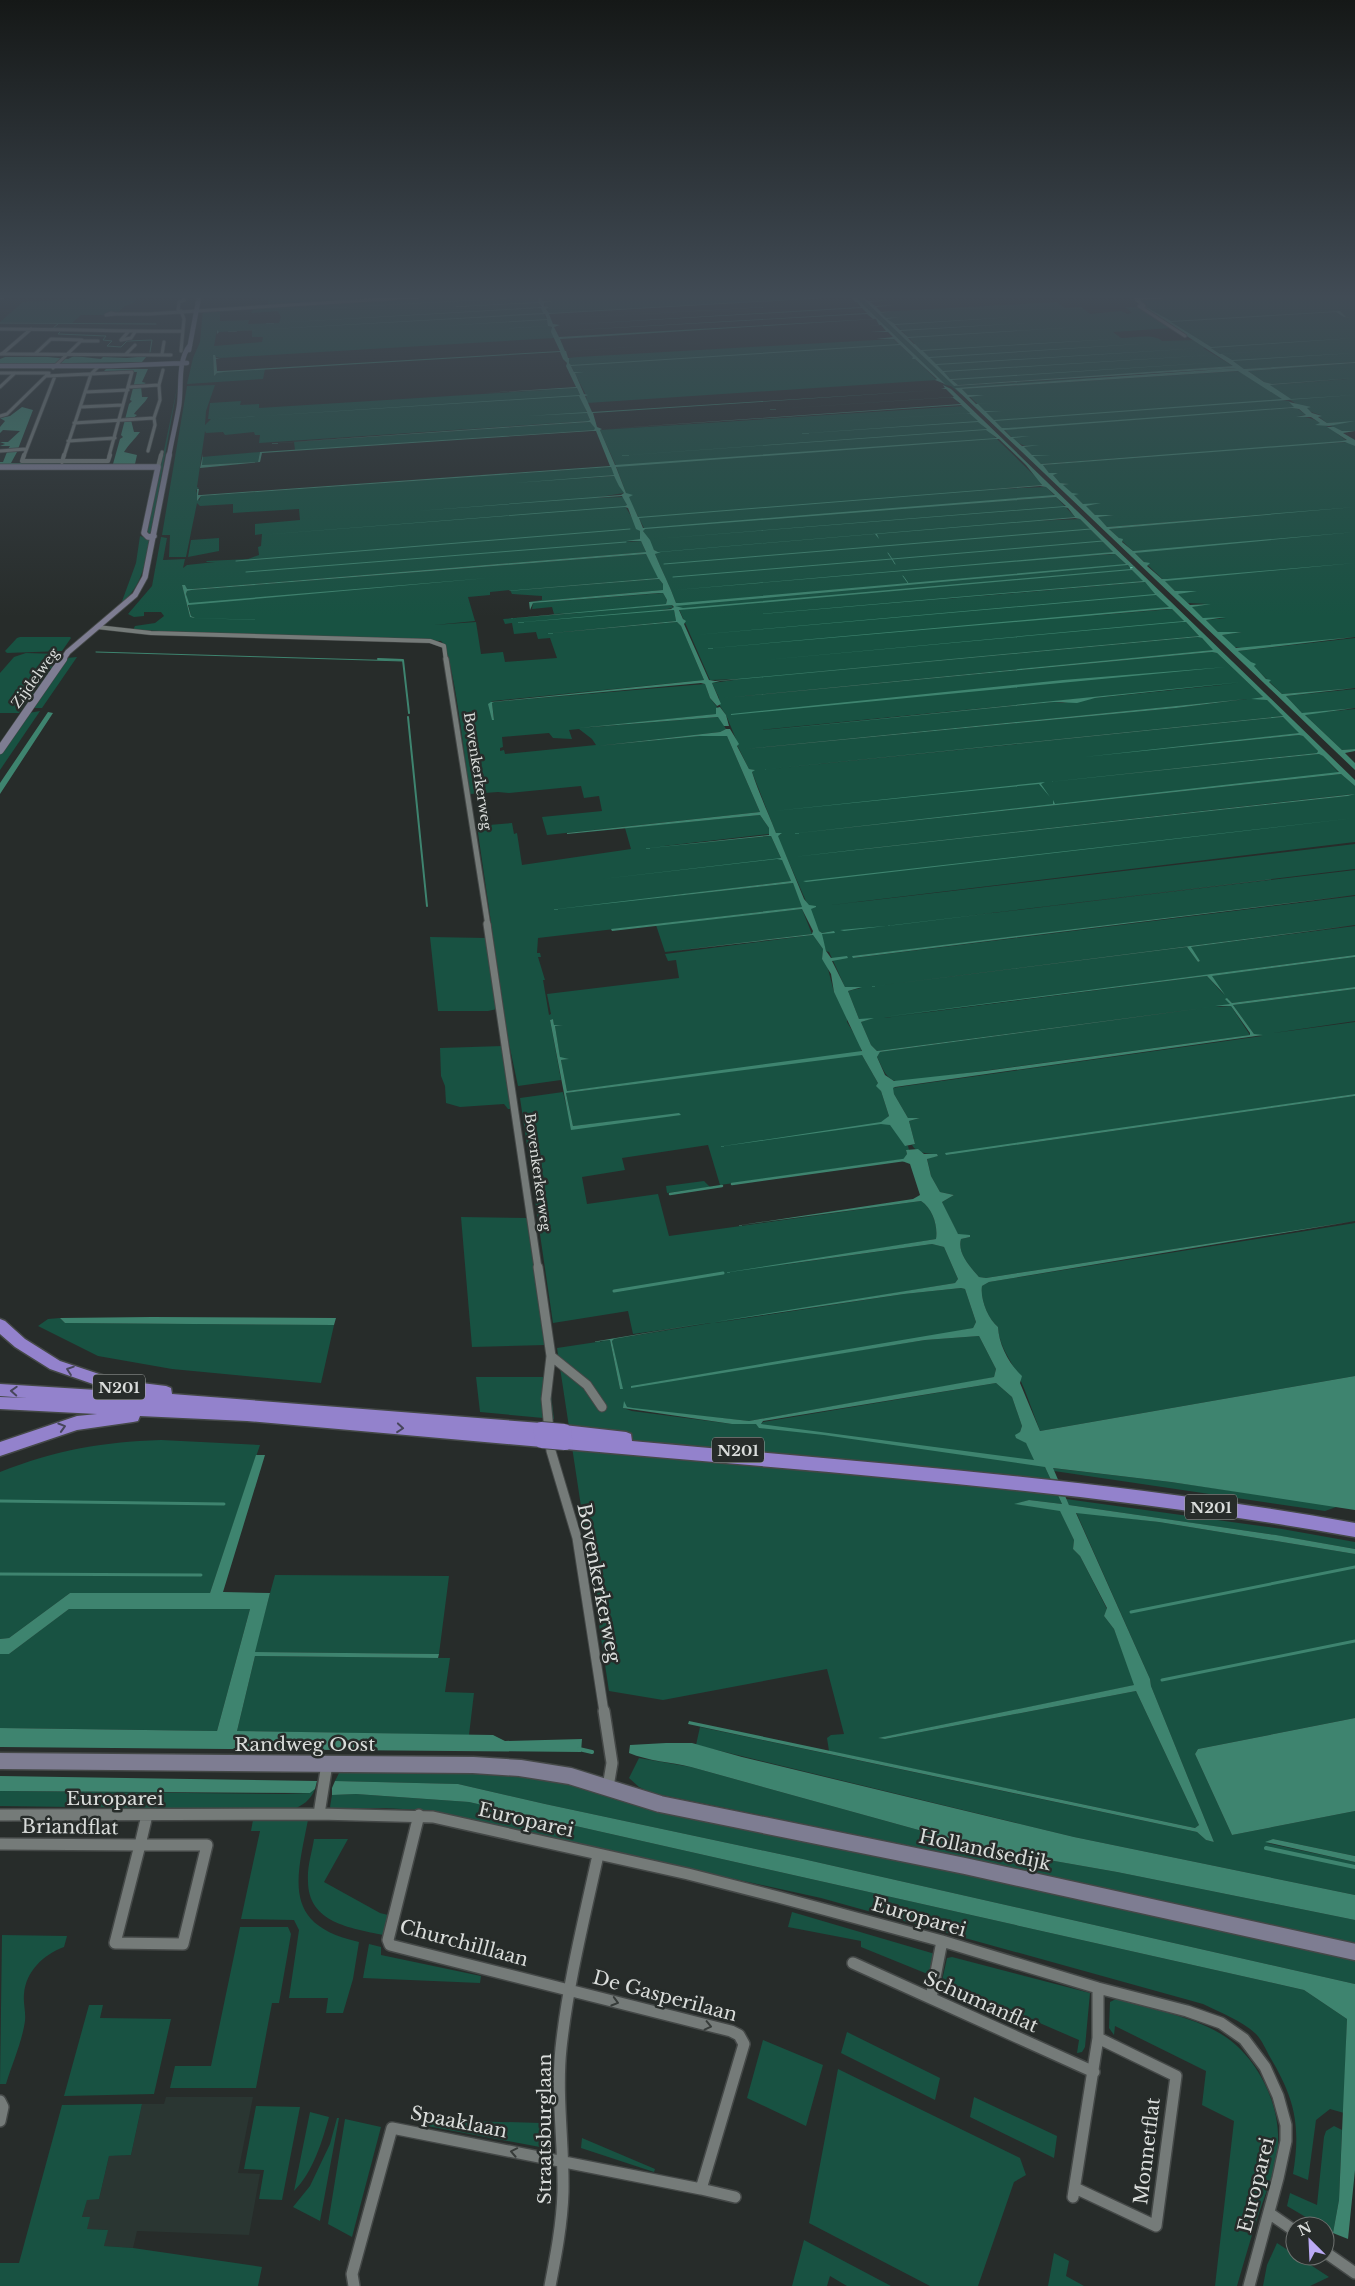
<svg xmlns="http://www.w3.org/2000/svg" width="1355" height="2286" font-family="'Libre Baskerville',serif">
	<style>
		.built { fill: #2a3632 }
		.green { fill: #185242; fill-rule: evenodd }
		.water { fill: #3e846f; fill-rule: evenodd }
		.lines { fill: none; stroke-linecap: round; stroke-linejoin: round }
		.stream-far4 { stroke: #3e846f; stroke-width: 1 }
		.stream-far3 { stroke: #3e846f; stroke-width: 2 }
		.stream-far2 { stroke: #3e846f; stroke-width: 2.5 }
		.stream-far1 { stroke: #3e846f; stroke-width: 3 }
		.stream { stroke: #3e846f; stroke-width: 4 }
		.ferry { stroke: #79e2c3; stroke-width: 1; stroke-dasharray: 2.5 2.5; stroke-linecap: butt }
		.street-far5-casing { stroke: #444847; stroke-width: 4.5 }
		.street-far4-casing { stroke: #444847; stroke-width: 5 }
		.street-far3-casing { stroke: #444847; stroke-width: 7 }
		.street-far2-casing { stroke: #444847; stroke-width: 9 }
		.street-far1-casing { stroke: #444847; stroke-width: 11 }
		.street-casing { stroke: #444847; stroke-width: 14 }
		.secondary-far3-casing { stroke: #444847; stroke-width: 5.5 }
		.secondary-far2-casing { stroke: #444847; stroke-width: 7 }
		.secondary-far1-casing { stroke: #444847; stroke-width: 9 }
		.secondary-casing { stroke: #444847; stroke-width: 19 }
		.highway-casing { stroke: #444847; stroke-width: 3 }
		.street-far5 { stroke: #757b79; stroke-width: 3 }
		.street-far4 { stroke: #757b79; stroke-width: 4 }
		.street-far3 { stroke: #757b79; stroke-width: 5 }
		.street-far2 { stroke: #757b79; stroke-width: 7 }
		.street-far1 { stroke: #757b79; stroke-width: 9 }
		.street { stroke: #757b79; stroke-width: 11 }
		.secondary-far3 { stroke: #7e7d92; stroke-width: 4.5 }
		.secondary-far2 { stroke: #7e7d92; stroke-width: 5.5 }
		.secondary-far1 { stroke: #7e7d92; stroke-width: 8 }
		.secondary { stroke: #7e7d92; stroke-width: 16 }
		.highway { fill: #9382cc; fill-rule: evenodd }
		.highway-bridge-casing { stroke: #444847; stroke-width: 18; stroke-linecap: butt }
		.highway-bridge { stroke: #9382cc; stroke-width: 16 }
		.oneway { stroke: #47465b }
		.oneway2 { stroke: #373c3a }
		.labels { text-anchor: middle; dominant-baseline: central; stroke-width: 5; stroke-linejoin: round; paint-order: stroke }
		.far-street-label { font-size: 14px; fill: #d9dcda; stroke: #272c2a }
		.shield { fill: #272c2a; stroke: #a4a7a5; stroke-width: 1 }
		.shield-label { font-size: 15px; font-weight: bold; fill: #d9dcda }
		.near-street-label { font-size: 19px; fill: #d9dcda; stroke: #272c2a }
	</style>
	<rect width="100%" height="100%" fill="#272c2a"/>
	<path class="built" d="M 166,2097 L 253,2097 L 238,2173 L 260,2174 L 249,2235 L 137,2231 L 133,2248 L 104,2246 L 107,2230 L 87,2229 L 82,2217 L 87,2199 L 99,2199 L 109,2156 L 131,2155 L 142,2104 L 164,2104 Z"/>
	<path class="green" d="M 107,297 L 137,297 L 134,303 L 125,306 L 115,315 L 81,315 L 72,323 L 0,322 L 23,302 Z
		M 261,297 L 400,297 L 268,304 L 268,300 L 261,301 Z
		M 444,297 L 537,297 L 549,325 L 552,328 L 554,338 L 220,358 L 213,356 L 214,376 L 218,372 L 265,369 L 263,379 L 187,384 L 193,358 L 200,342 L 203,310 L 220,309 L 220,326 L 220,321 L 249,320 L 248,324 L 279,323 L 281,317 L 278,311 L 251,313 L 254,307 ZM 217,330 L 219,332 L 252,330 L 252,337 L 263,337 L 262,342 L 214,346 Z
		M 541,297 L 832,297 L 549,313 Z
		M 855,297 L 861,297 L 881,316 L 881,313 L 895,311 L 1057,302 L 1065,308 L 1081,307 L 1090,314 L 1121,311 L 1127,314 L 1132,313 L 1125,307 L 1139,307 L 1172,328 L 1113,332 L 1121,338 C 1134,338 1153,333 1162,341 L 1195,340 L 1205,348 L 1203,348 L 1233,366 L 958,385 L 951,379 L 1060,372 L 950,379 L 895,324 L 888,320 L 890,324 L 954,386 L 1237,369 L 956,388 L 963,394 L 961,394 L 951,386 L 945,385 Z
		M 1175,297 L 1355,297 L 1355,362 L 1244,369 L 1144,306 L 1147,305 L 1139,300 Z
		M 893,339 L 914,358 L 912,359 L 915,359 L 937,380 L 587,403 L 586,395 L 569,362 L 569,358 L 578,357 Z
		M 1355,363 L 1355,431 L 1342,431 L 1330,426 L 1329,426 L 1346,422 L 1327,423 L 1318,416 L 1321,415 C 1306,412 1282,395 1270,385 L 1347,379 L 1272,384 L 1264,382 L 1248,371 Z
		M 1241,371 L 1283,398 L 1281,400 L 1289,401 L 1295,407 L 1264,410 L 1292,408 L 1298,409 L 1306,415 L 1298,416 C 1319,418 1331,429 1347,441 L 1319,444 L 1349,442 L 1355,446 L 1355,637 L 1245,648 L 1233,647 L 1222,635 L 1242,632 L 1218,632 L 1206,620 L 1226,618 L 1203,618 L 1191,607 L 1207,604 L 1188,603 L 1177,594 L 1184,592 L 1175,591 L 1135,553 L 1149,550 L 1133,551 L 1109,529 L 1269,514 L 1107,527 L 1097,517 L 1113,515 L 1095,515 L 1085,506 L 1095,504 L 1083,504 L 1062,485 L 1068,484 L 1060,483 L 1052,474 L 1058,473 L 1049,473 L 1043,465 L 1158,455 L 1041,464 L 1032,456 L 1040,455 L 1032,455 L 1023,447 L 1029,446 C 1018,446 1011,436 1004,429 L 1006,428 L 1002,428 L 962,389 Z
		M 178,383 L 151,534 L 148,534 L 147,532 Z
		M 215,385 L 206,411 L 205,425 L 211,419 L 208,419 L 210,403 L 241,401 L 240,405 L 259,404 L 259,408 L 577,388 L 580,395 L 578,396 L 580,396 L 590,420 L 588,421 L 259,443 L 260,435 L 255,435 L 254,432 L 225,435 L 223,432 L 206,433 L 205,431 L 197,487 L 199,488 L 196,490 L 199,501 L 201,496 L 611,467 L 615,475 L 576,479 L 614,476 L 624,493 L 593,498 L 624,497 L 627,505 L 625,506 L 640,531 L 640,539 L 627,542 L 641,541 L 646,552 L 192,589 L 186,589 L 185,585 L 182,585 L 190,617 L 195,618 L 191,616 L 186,594 L 187,591 L 192,590 L 646,554 L 659,578 L 518,590 L 659,579 L 663,584 L 663,590 L 529,602 L 542,600 L 542,596 L 512,594 L 510,590 L 490,592 L 490,595 L 468,597 L 475,621 L 434,625 L 476,622 L 481,654 L 503,652 L 505,662 L 557,658 L 550,638 L 538,639 L 536,632 L 514,634 L 512,623 L 505,624 L 503,619 L 578,613 L 554,614 L 552,607 L 532,609 L 533,603 L 663,593 L 667,600 L 666,604 L 620,609 L 672,605 L 673,608 L 655,611 L 674,610 L 676,621 L 542,634 L 677,622 L 681,626 L 704,680 L 493,701 L 491,702 L 492,720 L 494,719 L 492,703 L 493,702 L 705,684 L 710,698 L 717,707 L 717,714 L 581,728 L 719,717 L 726,729 L 720,732 L 597,746 L 700,736 L 727,736 L 760,812 L 547,835 L 542,817 L 602,811 L 599,796 L 584,798 L 581,786 L 509,793 L 498,792 L 470,794 C 466,770 454,652 441,641 L 133,630 L 135,626 L 155,623 L 164,616 L 161,612 L 144,612 L 144,616 L 134,617 L 128,614 L 152,586 L 161,537 L 167,538 L 163,560 L 185,559 L 183,568 L 187,565 L 215,562 L 206,562 L 207,561 L 248,559 L 259,555 L 258,547 L 261,546 L 262,534 L 255,535 L 255,524 L 300,520 L 299,509 L 233,513 L 233,504 L 200,506 L 197,503 L 186,557 L 169,557 L 170,535 L 162,535 L 187,386 ZM 579,729 L 592,739 L 596,745 L 505,754 L 504,750 L 500,751 L 500,748 L 503,747 L 502,737 L 549,733 L 553,738 L 572,739 L 569,730 Z
		M 963,406 L 1042,483 L 1041,485 L 980,490 L 1046,487 L 1055,496 L 936,506 L 1056,497 L 1075,517 L 1033,521 L 1080,519 L 1113,552 L 1084,556 L 1115,554 L 1127,565 L 1089,568 L 1128,565 L 1144,581 L 946,599 L 1145,582 L 1170,607 L 1087,616 L 1172,609 L 1184,621 L 1177,622 L 1186,622 L 1199,636 L 751,678 L 1198,637 L 1202,638 L 1214,650 L 724,698 L 1212,652 L 1217,653 L 1263,697 L 1257,698 L 1267,700 L 1283,716 L 761,770 L 1283,717 L 1300,733 L 1161,749 L 1299,735 L 1303,736 L 1318,751 L 1317,753 L 1096,777 L 1319,754 L 1323,756 L 1339,773 L 790,834 L 1341,774 L 1355,786 L 1355,842 L 823,906 L 1355,844 L 1355,869 L 950,918 L 1355,870 L 1355,895 L 853,956 L 854,958 L 1355,896 L 1355,925 L 868,987 L 1187,947 L 1198,962 L 1200,961 L 1190,947 L 1355,926 L 1355,955 L 884,1018 L 1207,976 L 1224,995 L 1211,976 L 1355,957 L 1355,987 L 1232,1003 L 1227,998 L 1230,1004 L 1216,1007 L 1231,1006 L 1250,1035 L 900,1082 C 885,1080 883,1068 877,1057 L 880,1052 L 1211,1007 L 877,1051 L 871,1045 L 861,1022 L 870,1019 L 859,1019 L 848,991 L 861,988 L 845,987 L 829,952 L 826,951 L 821,934 L 834,931 L 822,933 L 819,931 L 777,835 L 782,834 L 776,833 L 752,772 L 754,770 L 749,769 L 737,745 L 738,744 L 726,715 L 720,706 L 719,698 L 712,683 L 741,679 L 710,680 L 679,609 L 675,606 L 679,604 L 676,603 C 670,586 662,571 655,554 L 658,552 L 654,550 L 643,531 L 644,528 L 626,493 L 616,466 L 646,464 L 616,466 L 600,430 ZM 1242,683 L 1095,698 L 1062,703 L 1054,702 L 740,732 ZM 1247,699 L 1176,708 L 745,749 ZM 1353,794 L 1348,796 L 817,854 Z
		M 590,422 L 596,428 L 594,430 L 295,450 L 294,442 Z
		M 260,452 L 258,462 L 202,465 L 202,457 Z
		M 140,536 L 150,539 C 144,566 143,584 121,604 L 136,563 Z
		M 219,538 L 219,551 L 188,557 L 191,540 Z
		M 20,637 L 70,637 L 71,638 L 62,651 L 7,653 L 5,651 L 17,638 Z
		M 1355,638 L 1355,688 L 1282,694 L 1238,651 Z
		M 26,653 L 58,654 L 60,656 L 19,713 L 0,713 L 0,673 L 14,657 Z
		M 77,657 L 42,708 L 34,708 L 67,658 Z
		M 1355,689 L 1355,708 L 1306,713 L 1302,713 L 1286,696 Z
		M 1355,709 L 1355,749 L 1342,750 L 1304,714 Z
		M 40,711 L 36,717 L 0,770 L 0,754 L 29,713 Z
		M 760,815 L 769,828 L 769,834 L 664,846 L 771,836 L 781,858 L 778,858 L 782,859 L 791,881 L 637,900 L 793,883 L 803,907 L 538,938 L 537,953 L 540,953 L 541,957 L 538,957 L 545,980 L 543,980 L 549,1015 L 551,1014 L 547,994 L 679,978 L 676,960 L 668,961 L 665,954 L 813,935 L 823,949 L 822,959 L 827,965 L 834,992 L 847,1017 L 847,1022 L 860,1044 L 862,1055 L 878,1083 L 877,1086 L 881,1091 L 889,1116 L 881,1124 L 890,1124 L 905,1145 L 908,1146 L 909,1150 L 906,1150 L 907,1154 L 905,1159 L 720,1185 L 708,1145 L 622,1158 L 625,1170 L 582,1177 L 587,1204 L 658,1194 L 669,1236 L 921,1201 C 933,1209 938,1226 936,1239 L 775,1266 L 932,1244 L 944,1247 L 958,1279 L 955,1283 L 715,1323 L 904,1294 L 961,1288 L 965,1289 L 976,1322 L 973,1328 L 934,1336 L 632,1386 L 925,1340 L 979,1336 L 996,1369 L 994,1377 L 975,1381 L 749,1421 L 623,1408 L 632,1411 L 732,1424 L 761,1424 L 763,1422 L 996,1383 L 1012,1397 L 1022,1426 L 1020,1432 L 1026,1443 L 1045,1467 L 1062,1504 L 1029,1500 L 1016,1504 L 1060,1510 L 1074,1540 L 1073,1549 L 1080,1556 L 1107,1609 L 1104,1616 L 1114,1629 L 1135,1685 L 879,1738 L 885,1739 L 1136,1691 L 1199,1825 L 1195,1828 L 829,1751 L 827,1738 L 831,1735 L 844,1734 L 827,1669 L 663,1700 L 609,1691 L 557,1348 L 610,1340 L 620,1389 L 622,1389 L 612,1341 L 614,1339 L 711,1323 L 633,1334 L 628,1311 L 553,1323 L 520,1098 L 563,1092 L 572,1130 L 573,1128 L 680,1114 L 573,1126 L 566,1093 L 822,1059 L 567,1091 L 561,1060 L 568,1059 L 560,1058 L 555,1026 L 562,1025 L 554,1025 L 553,1019 L 550,1020 L 561,1080 L 518,1086 L 508,1039 L 477,826 L 512,823 L 514,834 L 517,833 L 522,865 L 631,849 L 625,828 Z
		M 802,909 L 812,934 L 665,952 L 656,925 Z
		M 430,937 L 487,938 L 497,1009 L 488,1011 L 438,1011 Z
		M 1355,989 L 1355,1021 L 1267,1034 L 1355,1022 L 1355,1094 L 946,1155 L 1355,1096 L 1355,1221 L 986,1278 L 979,1277 C 970,1267 957,1253 961,1239 L 970,1237 L 958,1235 L 942,1202 L 954,1195 L 940,1192 L 931,1176 L 927,1158 L 938,1156 L 937,1154 C 928,1154 916,1153 912,1145 L 915,1144 L 909,1121 L 920,1118 L 908,1118 L 894,1094 L 892,1088 L 1262,1036 L 1254,1034 L 1233,1005 Z
		M 503,1046 L 512,1109 L 508,1109 L 504,1104 L 460,1107 L 446,1103 L 445,1086 L 441,1076 L 440,1048 Z
		M 704,1181 L 710,1187 L 667,1193 L 666,1186 Z
		M 461,1217 L 528,1218 L 545,1345 L 472,1347 Z
		M 1355,1223 L 1355,1376 L 1040,1431 C 1033,1413 1027,1394 1019,1377 C 1011,1360 999,1347 998,1327 C 988,1319 980,1299 982,1286 L 989,1282 Z
		M 60,1318 L 65,1323 L 334,1325 L 321,1383 L 172,1369 L 98,1356 L 38,1326 L 48,1319 Z
		M 476,1377 L 549,1377 L 554,1419 L 480,1412 Z
		M 161,1440 L 260,1445 L 210,1593 L 70,1593 L 9,1638 L 0,1639 L 0,1472 C 56,1450 101,1442 161,1440 Z
		M 1052,1468 L 1171,1482 L 1339,1506 L 1325,1511 L 1054,1471 Z
		M 1066,1499 L 1282,1529 L 1355,1542 L 1355,1549 L 1275,1535 L 1069,1505 Z
		M 1076,1512 L 1159,1522 L 1355,1554 L 1355,1718 L 1198,1749 L 1195,1754 L 1232,1835 L 1355,1811 L 1355,1856 L 1273,1839 L 1267,1843 L 1355,1862 L 1355,1895 L 1074,1837 L 696,1745 L 700,1727 L 1197,1832 L 1206,1840 L 1214,1842 L 1151,1686 L 1150,1679 Z
		M 275,1575 L 449,1576 L 439,1654 L 254,1652 Z
		M 69,1609 L 250,1609 L 217,1731 L 0,1728 L 0,1654 L 9,1654 Z
		M 255,1656 L 450,1658 L 445,1692 L 474,1693 L 469,1735 L 237,1731 Z
		M 639,1758 L 691,1767 L 991,1850 L 1117,1872 L 1355,1920 L 1355,1943 L 936,1851 L 652,1793 L 639,1787 L 629,1778 Z
		M 340,1771 L 518,1772 L 1355,1957 L 1355,1984 L 803,1859 L 545,1804 L 458,1784 L 335,1781 Z
		M 315,1789 C 310,1801 303,1805 292,1810 L 0,1806 L 0,1791 L 285,1794 L 310,1793 Z
		M 356,1794 L 469,1802 L 1304,1990 L 1347,2019 L 1344,2113 L 1330,2109 L 1316,2120 L 1308,2180 L 1293,2174 C 1301,2126 1295,2099 1270,2057 C 1266,2050 1262,2040 1256,2034 C 1241,2020 1221,2013 1203,2004 L 821,1898 L 560,1841 L 493,1824 L 421,1810 L 384,1808 L 332,1809 L 330,1807 L 332,1795 Z
		M 253,1820 L 308,1820 C 296,1881 282,1925 359,1942 L 353,1979 L 343,2013 L 326,2013 L 328,1998 L 289,1998 L 299,1930 L 294,1920 L 241,1919 L 260,1831 L 251,1831 Z
		M 314,1839 L 348,1839 L 324,1882 L 380,1913 L 388,1915 L 383,1935 C 351,1928 308,1923 308,1881 C 307,1867 312,1852 314,1839 Z
		M 792,1912 L 935,1954 L 930,1975 L 861,1947 L 861,1941 L 788,1927 Z
		M 240,1927 L 288,1927 L 291,1934 L 279,2003 L 272,2003 L 256,2088 L 170,2088 L 175,2066 L 211,2066 Z
		M 2,1935 L 67,1936 L 64,1947 C 43,1955 26,1971 24,1994 C 23,2003 26,2012 25,2021 C 22,2042 12,2064 6,2084 L 0,2084 Z
		M 369,1944 L 381,1947 L 381,1955 L 481,1976 L 480,1983 L 363,1978 Z
		M 952,1957 L 1090,1993 L 1085,2047 L 1082,2052 L 1077,2053 L 1079,2040 L 942,1981 L 947,1958 Z
		M 1116,1999 C 1149,2009 1192,2016 1221,2034 C 1256,2055 1280,2102 1278,2143 C 1278,2167 1266,2191 1259,2213 C 1251,2237 1244,2262 1237,2286 L 1215,2286 L 1234,2121 L 1202,2105 L 1206,2071 L 1115,2026 L 1114,2035 L 1109,2028 L 1110,2002 Z
		M 89,2005 L 103,2005 L 100,2018 L 171,2019 L 154,2094 L 64,2096 Z
		M 847,2032 L 940,2078 L 935,2100 L 841,2053 Z
		M 763,2040 L 823,2065 L 806,2126 L 747,2098 Z
		M 838,2069 L 1020,2158 L 1026,2175 L 1014,2182 L 978,2286 L 930,2286 L 809,2223 Z
		M 974,2097 L 1057,2136 L 1054,2158 L 970,2117 Z
		M 142,2104 L 131,2155 L 109,2156 L 99,2199 L 87,2200 L 82,2217 L 90,2217 L 87,2229 L 108,2230 L 104,2246 L 133,2248 L 262,2267 L 258,2286 L 0,2286 L 0,2263 L 19,2263 L 62,2105 Z
		M 256,2106 L 300,2107 L 282,2200 L 259,2199 L 264,2170 L 244,2169 Z
		M 310,2112 L 329,2117 C 322,2142 313,2172 294,2191 Z
		M 337,2118 L 339,2118 L 320,2221 L 293,2207 L 310,2186 L 330,2144 Z
		M 345,2119 L 381,2127 L 352,2237 L 328,2224 Z
		M 428,2120 L 541,2123 L 540,2147 L 427,2126 Z
		M 1334,2126 L 1342,2130 L 1339,2200 L 1333,2233 L 1325,2228 L 1325,2226 L 1321,2226 L 1287,2206 L 1290,2193 L 1317,2205 L 1324,2137 L 1326,2131 Z
		M 582,2138 L 655,2169 L 654,2172 L 581,2148 Z
		M 804,2240 L 891,2286 L 847,2286 L 830,2276 L 827,2286 L 792,2286 Z
		M 1277,2243 L 1329,2277 L 1310,2286 L 1263,2286 L 1267,2265 Z
		M 1054,2253 L 1069,2261 L 1066,2276 L 1084,2286 L 1048,2286 Z"/>
	<path class="water" d="M 528,297 L 541,297 L 543,301 L 552,301 L 544,303 L 544,306 L 549,307 L 546,309 L 549,313 L 832,297 L 844,297 L 549,314 L 553,324 L 560,325 L 554,327 L 559,337 L 873,319 L 867,314 L 559,331 L 867,313 L 862,308 L 563,325 L 861,307 L 857,302 L 853,302 L 554,319 L 855,302 L 852,297 L 855,297 L 945,384 L 935,380 L 937,379 L 915,359 L 912,359 L 913,357 L 900,345 L 571,366 L 574,372 L 584,372 L 575,373 L 584,394 L 588,395 L 585,396 L 592,412 L 939,390 L 593,413 L 597,427 L 602,429 L 600,430 L 615,465 L 997,438 L 986,430 L 615,456 L 987,429 L 978,422 L 794,434 L 978,421 L 969,413 L 788,425 L 970,413 L 961,405 L 605,429 L 961,404 L 952,397 L 599,421 L 954,397 L 946,389 L 941,389 L 945,388 L 943,385 L 951,389 L 1355,780 L 1355,786 L 1341,774 L 790,834 L 1053,804 L 1053,800 L 1055,804 L 1339,772 L 1323,756 L 1319,754 L 1049,782 L 1317,753 L 1318,751 L 1303,736 L 1299,735 L 1084,757 L 1299,733 L 1283,717 L 760,770 L 1283,716 L 1267,700 L 1251,699 L 1263,697 L 1217,653 L 1212,652 L 724,698 L 1213,650 L 1202,638 L 1198,637 L 720,681 L 712,683 L 721,704 L 717,706 L 710,698 L 705,684 L 701,683 L 494,702 L 492,703 L 494,720 L 492,720 L 488,704 L 491,702 L 704,680 L 681,626 L 677,622 L 542,634 L 676,621 L 674,610 L 512,623 L 671,609 L 674,607 L 672,605 L 504,619 L 666,604 L 667,600 L 663,593 L 659,593 L 533,603 L 530,610 L 529,602 L 663,590 L 663,584 L 659,579 L 494,592 L 658,578 L 646,554 L 192,590 L 187,591 L 186,594 L 189,603 L 488,578 L 188,605 L 191,616 L 195,618 L 392,624 L 194,618 L 190,617 L 182,585 L 185,585 L 187,589 L 192,589 L 646,552 L 641,541 L 626,541 L 640,539 L 640,531 L 636,529 L 628,508 L 625,507 L 260,535 L 625,506 L 627,505 L 622,496 L 417,511 L 621,495 L 624,493 L 619,486 L 314,508 L 619,486 L 614,476 L 514,483 L 614,475 L 611,467 L 201,496 L 197,501 L 197,489 L 199,489 L 198,495 L 201,495 L 610,466 L 596,431 L 592,431 L 262,453 L 260,462 L 200,468 L 203,454 L 202,465 L 258,462 L 260,452 L 594,430 L 595,428 L 590,422 L 264,444 L 588,421 L 590,420 L 587,413 L 528,416 L 587,412 L 579,396 L 216,419 L 580,395 L 577,388 L 484,393 L 576,387 L 566,366 L 567,363 L 563,359 L 560,352 L 224,372 L 217,373 L 214,376 L 213,355 L 215,355 L 216,358 L 220,358 L 216,359 L 217,371 L 222,371 L 560,351 L 551,332 L 240,350 L 551,332 L 552,327 L 549,326 L 257,343 L 548,326 L 547,320 L 441,326 L 547,319 L 545,314 L 219,332 L 217,334 L 217,330 L 219,332 L 543,313 L 541,308 L 257,324 L 542,307 L 539,303 L 446,307 L 539,302 L 537,297 L 256,312 ZM 876,319 L 879,325 L 866,326 L 881,325 L 886,331 L 870,332 L 888,332 L 893,337 L 876,339 L 894,339 L 899,344 L 571,365 L 569,363 L 569,358 L 578,358 L 568,358 L 566,351 L 868,333 L 565,351 L 560,339 ZM 995,439 L 999,439 L 1026,465 L 1042,485 L 638,517 L 629,497 L 633,495 L 626,493 L 616,467 ZM 1040,486 L 1046,487 L 1055,495 L 643,528 L 639,518 ZM 1056,497 L 1066,506 L 654,539 L 1064,507 L 1068,508 L 1075,517 L 658,552 L 654,550 L 650,540 L 643,531 L 645,529 ZM 1075,518 L 1080,519 L 1113,552 L 675,590 L 1110,554 L 1115,554 L 1126,564 L 680,603 L 676,603 C 670,586 662,571 655,554 L 661,552 L 875,534 L 879,539 L 877,534 ZM 1128,565 L 1131,569 L 683,608 L 675,606 ZM 1132,570 L 1143,581 L 690,620 L 1145,582 L 1155,594 L 695,635 L 1156,595 L 1169,607 L 702,649 L 1167,609 L 1172,609 L 1184,621 L 710,665 L 1182,622 L 1186,622 L 1199,636 L 715,681 L 709,680 L 684,624 L 686,621 L 683,619 L 679,610 Z
		M 861,297 L 869,301 L 892,300 L 870,302 L 875,306 L 895,305 L 876,307 L 881,312 L 895,311 L 881,313 L 886,318 L 901,317 L 887,319 L 895,324 L 1014,317 L 895,325 L 900,330 L 1026,323 L 901,331 L 908,337 L 1095,326 L 908,338 L 914,344 L 1105,332 L 915,344 L 921,350 L 1115,339 L 923,351 L 929,357 L 1155,343 L 930,358 L 936,364 L 1202,348 L 937,365 L 943,371 L 1213,355 L 944,372 L 950,379 L 1224,362 L 952,380 L 958,385 L 1233,366 L 1142,307 L 1144,306 L 1171,321 L 1340,311 L 1346,317 L 1355,318 L 1344,317 L 1336,312 L 1171,322 L 1211,347 L 1355,338 L 1211,348 L 1220,354 L 1355,345 L 1222,354 L 1232,360 L 1355,353 L 1233,361 L 1244,369 L 1355,362 L 1355,363 L 1248,371 L 1264,382 L 1272,384 L 1355,378 L 1270,385 L 1291,399 L 1355,395 L 995,421 L 1002,428 L 1008,428 L 1294,407 L 1289,402 L 1311,407 L 1307,408 L 1312,413 L 1322,416 L 1318,417 L 1327,423 L 1355,421 L 1329,426 L 1315,425 L 1320,423 L 1311,417 L 1296,417 L 1306,415 L 1299,409 L 1292,408 L 1004,430 L 1011,437 L 1030,436 L 1013,438 L 1022,446 L 1040,445 L 1024,447 L 1032,455 L 1051,455 L 1033,456 L 1041,464 L 1342,441 L 1347,440 L 1327,427 L 1334,427 L 1342,431 L 1355,431 L 1343,433 L 1355,440 L 1355,446 L 1345,442 L 1043,465 L 1049,473 L 1058,473 L 1053,475 L 1060,483 L 1069,484 L 1063,485 L 1072,493 L 1079,494 L 1074,495 L 1083,504 L 1101,503 L 1086,506 L 1095,515 L 1114,515 L 1098,517 L 1107,527 L 1355,507 L 1109,529 L 1119,538 L 1123,539 L 1122,542 L 1133,551 L 1355,532 L 1135,553 L 1144,562 L 1150,563 L 1147,566 L 1162,579 L 1167,579 L 1355,563 L 1165,581 L 1175,591 L 1197,591 L 1178,594 L 1190,605 L 1211,604 L 1192,607 L 1203,618 L 1226,617 L 1206,620 L 1218,632 L 1242,632 L 1222,635 L 1236,648 L 1355,637 L 1238,651 L 1251,662 L 1256,664 L 1254,666 L 1266,679 L 1271,680 L 1269,682 L 1282,694 L 1355,688 L 1286,696 L 1302,713 L 1355,708 L 1305,715 L 1342,750 L 1355,749 L 1355,751 L 1345,753 L 1355,763 L 1355,770 L 955,388 L 1237,368 L 954,386 ZM 1238,371 L 1282,399 L 994,420 L 986,412 L 1002,411 L 985,411 L 978,404 L 993,403 L 976,404 L 969,397 L 984,395 L 968,395 L 962,389 Z
		M 74,356 L 101,359 L 103,357 L 127,358 L 147,356 L 142,362 L 0,364 L 0,359 L 5,357 L 48,357 L 68,359 Z
		M 106,369 L 148,369 L 142,382 L 146,383 L 141,386 L 142,397 L 148,397 C 144,404 139,407 134,414 L 137,415 L 131,420 L 134,432 L 140,432 C 135,439 129,444 124,452 L 137,455 L 135,464 L 0,465 L 0,462 L 3,462 L 7,452 L 17,452 L 11,463 L 113,464 L 120,439 L 123,437 L 121,435 L 129,404 L 132,401 L 130,400 L 137,372 L 103,372 Z
		M 22,407 L 33,410 L 18,449 L 8,449 L 10,446 L 0,446 L 5,444 L 0,442 L 8,442 L 20,431 L 3,430 L 0,433 L 0,427 L 5,421 L 0,418 L 10,416 Z
		M 1226,667 L 731,715 L 731,714 L 1063,680 Z
		M 1241,682 L 1095,698 L 1077,703 L 1054,702 L 739,733 Z
		M 1246,699 L 1176,708 L 745,749 Z
		M 720,707 L 726,715 L 729,726 L 724,726 L 718,717 L 579,728 L 716,714 L 716,708 Z
		M 48,712 L 53,713 L 0,794 L 0,783 Z
		M 726,729 L 730,729 L 739,744 L 737,746 L 749,769 L 755,770 L 752,772 C 759,794 768,812 776,833 L 782,833 L 778,836 L 804,899 L 809,905 L 816,906 L 816,907 L 811,909 L 819,931 L 822,933 L 834,931 L 835,933 L 822,934 L 826,951 L 831,958 L 847,956 L 848,958 L 832,961 L 845,987 L 862,987 L 848,991 L 859,1019 L 874,1018 L 861,1022 L 871,1045 L 877,1051 L 1211,1007 L 880,1052 L 877,1057 L 885,1075 L 894,1081 L 985,1071 L 1250,1035 L 1250,1033 L 1231,1006 L 1215,1006 L 1230,1004 L 1225,999 L 1227,998 L 1232,1003 L 1355,987 L 1355,989 L 1233,1005 L 1254,1034 L 1263,1035 L 895,1087 L 893,1088 L 894,1094 L 908,1118 L 920,1118 L 909,1121 L 915,1144 L 905,1146 L 890,1125 L 881,1124 L 717,1147 L 881,1122 L 889,1116 L 881,1091 L 876,1086 L 878,1083 L 862,1055 L 566,1093 L 573,1126 L 679,1113 L 681,1115 L 571,1130 L 550,1020 L 553,1019 L 554,1025 L 563,1025 L 555,1026 L 560,1057 L 569,1059 L 561,1060 L 567,1091 L 862,1051 L 834,992 L 831,974 L 822,959 L 823,949 L 813,935 L 665,952 L 812,934 L 813,931 L 802,909 L 612,931 L 611,929 L 802,907 L 793,883 L 549,910 L 791,881 L 782,860 L 777,859 L 602,879 L 781,858 L 771,836 L 768,836 L 641,849 L 769,835 L 769,828 L 760,815 L 567,834 L 567,833 L 760,812 L 727,736 L 700,736 L 597,746 L 720,732 Z
		M 1045,782 L 1041,784 L 1050,797 L 1039,784 L 774,811 Z
		M 1355,794 L 1348,796 L 793,857 L 853,850 Z
		M 1355,818 L 806,882 L 803,881 Z
		M 1355,869 L 844,931 L 840,930 L 896,925 Z
		M 1355,895 L 853,958 L 852,956 Z
		M 1355,925 L 1191,947 L 1200,961 L 1198,962 L 1187,947 L 868,987 Z
		M 1355,955 L 1355,957 L 1212,976 L 1225,995 L 1207,976 L 883,1017 Z
		M 1355,1094 L 1355,1096 L 946,1155 L 945,1153 Z
		M 918,1149 L 924,1154 L 937,1154 L 938,1156 L 927,1159 L 931,1176 L 940,1192 L 954,1195 L 942,1202 L 958,1234 L 970,1235 L 970,1237 L 961,1239 C 957,1253 970,1267 979,1277 L 986,1278 L 1355,1221 L 989,1282 L 982,1286 C 980,1299 988,1319 998,1327 C 999,1345 1009,1364 1022,1376 L 1020,1383 L 1040,1431 L 1355,1376 L 1355,1510 L 1171,1482 L 1053,1468 L 1069,1505 L 1276,1535 L 1355,1549 L 1355,1554 L 1159,1522 L 1076,1513 L 1150,1679 L 1151,1686 L 1214,1842 L 1206,1840 L 1197,1832 L 688,1724 L 689,1721 L 1195,1828 L 1199,1825 L 1136,1691 L 885,1739 L 878,1738 L 1134,1685 L 1114,1629 L 1104,1616 L 1107,1608 L 1080,1556 L 1073,1549 L 1074,1540 L 1060,1511 L 1014,1504 L 1029,1500 L 1062,1504 L 1045,1467 L 824,1435 L 759,1428 L 756,1424 L 732,1424 L 623,1408 L 624,1401 L 627,1407 L 633,1408 L 749,1421 L 994,1377 L 996,1369 L 979,1336 L 925,1340 L 631,1388 L 631,1386 L 973,1328 L 976,1322 L 965,1289 L 961,1288 L 904,1294 L 714,1322 L 955,1283 L 958,1279 L 944,1247 L 932,1244 L 723,1273 L 936,1239 C 938,1226 933,1209 921,1201 L 735,1226 L 913,1199 L 920,1195 L 910,1164 L 902,1161 L 907,1154 L 906,1150 ZM 996,1383 L 1012,1397 L 1022,1426 L 1020,1432 L 1015,1435 L 1016,1438 L 1026,1443 L 1034,1460 L 761,1424 L 763,1421 Z
		M 152,1317 L 336,1318 L 334,1325 L 65,1323 L 60,1318 Z
		M 711,1322 L 614,1339 L 612,1341 L 623,1389 L 620,1389 L 610,1340 L 592,1342 Z
		M 256,1455 L 265,1455 L 223,1592 L 270,1593 L 255,1652 L 439,1654 L 438,1658 L 255,1656 L 237,1731 L 493,1735 L 505,1741 L 582,1739 L 581,1752 L 0,1747 L 0,1728 L 217,1731 L 250,1609 L 69,1609 L 9,1654 L 0,1654 L 0,1639 L 9,1638 L 70,1593 L 210,1593 Z
		M 1355,1718 L 1355,1811 L 1232,1835 L 1195,1754 L 1198,1749 Z
		M 666,1743 L 692,1743 L 742,1757 L 1074,1837 L 1355,1895 L 1355,1920 L 1117,1872 L 991,1850 L 691,1767 C 671,1762 648,1761 629,1753 L 630,1745 Z
		M 0,1776 L 317,1781 L 315,1789 L 310,1793 L 0,1791 Z
		M 335,1781 L 458,1784 L 545,1804 L 803,1859 L 1355,1984 L 1355,2170 L 1348,2239 L 1333,2233 L 1339,2200 L 1347,2019 L 1304,1990 L 469,1802 L 356,1794 L 332,1795 L 332,1788 Z
		M 1273,1839 L 1355,1856 L 1355,1862 L 1265,1842 Z"/>
	<g class="lines">
		<path class="stream-far4" d="M 0,323 L 156,324
			M 58,324 L 53,328 L 104,329
			M 63,329 L 58,334 L 106,336 L 103,340 L 112,341 L 107,346 L 121,347 L 127,341 L 152,340 L 150,352
			M 236,561 L 630,529
			M 664,564 L 1091,529
			M 895,564 L 892,559 L 1103,541
			M 246,572 L 626,542
			M 903,576 L 908,583
			M 673,577 L 892,559 L 888,553
			M 96,652 L 403,661"/>
		<path class="stream-far3" d="M 378,659 L 403,660 L 409,713
			M 408,717 L 427,906"/>
		<path class="stream-far2" d="M 732,1184 L 904,1160
			M 670,1194 L 722,1186"/>
		<path class="stream-far1" d="M 614,1291 L 723,1273
			M 0,1501 L 224,1504
			M 0,1574 L 201,1575
			M 1131,1612 L 1355,1567
			M 1162,1680 L 1355,1641"/>
		<path class="stream" d="M 579,1749 L 592,1752
			M 1266,1848 L 1355,1867"/>
		<path class="ferry" d="M 1130,568 L 1135,567"/>
		<defs>
			<path id="street-far5" d="M 0,298 L 3,297
				M 1141,306 L 1139,306 L 1185,336
				M 1144,306 L 1136,299 L 1162,297
				M 178,311 L 179,302 L 184,300
				M 181,311 L 184,319 L 181,351
				M 111,313 L 115,314 L 106,315 Z
				M 115,314 L 149,314 L 418,297
				M 0,329 C 61,329 122,332 183,331
				M 128,332 L 121,340 L 131,338 L 135,332
				M 82,341 L 98,341
				M 0,354 L 171,355
				M 2,354 L 31,329
				M 35,354 L 51,339 L 82,340 L 53,368
				M 126,354 L 135,345
				M 162,354 L 164,342
				M 0,373 L 49,373 L 7,414 L 0,416
				M 46,376 L 132,372 L 109,456
				M 0,387 L 15,373
				M 128,387 L 159,385
				M 85,392 L 128,390
				M 80,407 L 123,405
				M 74,423 L 154,418
				M 68,441 L 115,438
				M 0,451 L 26,449
				M 148,451 L 155,425 L 154,418 L 160,400 L 159,385 L 163,370
				M 24,456 L 55,376
				M 64,456 L 91,374 L 98,367
				M 161,456 L 162,452"/>
			<path id="street-far4" d="M 24,455 L 22,461 L 108,461 L 110,455
				M 62,462 L 64,455
				M 158,467 L 161,455
				M 97,627 L 151,633 L 430,641 L 444,646 L 446,661"/>
			<path id="street-far3" d="M 446,659 L 488,926"/>
			<path id="street-far2" d="M 487,924 L 538,1268"/>
			<path id="street-far1" d="M 538,1267 L 551,1356 L 546,1399 L 551,1451 L 577,1538 L 604,1712
				M 551,1356 L 587,1385 L 602,1407"/>
			<path id="street" d="M 604,1711 L 612,1763 L 608,1787
				M 319,1814 L 327,1764
				M 0,1815 L 319,1814 L 433,1817 L 688,1874 L 778,1897 L 942,1941 L 1098,1988 L 1187,2011 L 1221,2023 L 1244,2039 L 1265,2067 L 1278,2096 L 1286,2125 L 1286,2141 L 1278,2178 L 1249,2286
				M 0,1844 L 140,1845
				M 140,1845 L 207,1845 L 183,1944 L 115,1943 Z
				M 140,1845 L 147,1815
				M 853,1963 L 1094,2072
				M 931,1998 L 942,1941
				M 0,2101 L 3,2107 L 0,2121
				M 1075,2188 L 1156,2226 L 1176,2076 L 1098,2038
				M 701,2189 L 735,2197
				M 1073,2197 L 1098,2038 L 1098,1988
				M 1269,2213 L 1295,2231
				M 1325,2252 L 1355,2273
				M 354,2286 L 352,2274 L 392,2128 L 701,2189 L 744,2044 L 739,2035 L 731,2031 L 390,1945 L 388,1940 L 419,1815
				M 550,2286 C 556,2255 562,2224 563,2192 C 564,2144 556,2097 561,2048 C 568,1983 584,1919 598,1855"/>
			<path id="secondary-far3" d="M 189,350 L 199,297
				M 0,366 L 111,366 L 187,363
				M 169,456 C 172,439 176,423 179,406 C 182,387 177,361 190,345"/>
			<path id="secondary-far2" d="M 0,467 L 158,467 L 144,533 L 148,537 L 154,536
				M 62,661 L 68,652 L 135,595 L 145,577 L 169,455"/>
			<path id="secondary-far1" d="M 0,750 L 63,659"/>
			<path id="secondary" d="M 0,1761 L 473,1765 L 520,1768 L 570,1776 L 660,1804 L 965,1866 L 1355,1952"/>
			<path id="highway" d="M 0,1319 L 5,1321 L 25,1339 L 60,1361 L 117,1380 L 166,1386 L 171,1388 L 172,1394 L 541,1423 L 546,1425 L 549,1430 L 546,1435 L 550,1440 L 547,1445 L 542,1447 L 247,1421 L 140,1416 L 138,1421 L 133,1422 L 77,1430 L 0,1456 L 0,1442 L 77,1416 L 97,1414 L 0,1409 L 0,1397 L 27,1398 L 0,1396 L 0,1384 L 113,1391 L 50,1369 L 15,1347 L 0,1334 Z
				M 564,1425 L 626,1432 L 631,1434 L 632,1441 C 874,1463 1116,1480 1355,1523 L 1355,1537 C 1094,1490 829,1473 565,1449 L 560,1447 L 557,1442 L 560,1437 L 556,1432 L 559,1427 Z"/>
		</defs>
		<use href="#street-far5" class="street-far5-casing"/>
		<use href="#street-far4" class="street-far4-casing"/>
		<use href="#street-far3" class="street-far3-casing"/>
		<use href="#street-far2" class="street-far2-casing"/>
		<use href="#street-far1" class="street-far1-casing"/>
		<use href="#street" class="street-casing"/>
		<use href="#secondary-far3" class="secondary-far3-casing"/>
		<use href="#secondary-far2" class="secondary-far2-casing"/>
		<use href="#secondary-far1" class="secondary-far1-casing"/>
		<use href="#secondary" class="secondary-casing"/>
		<use href="#highway" class="highway-casing"/>
		<use href="#street-far5" class="street-far5"/>
		<use href="#street-far4" class="street-far4"/>
		<use href="#street-far3" class="street-far3"/>
		<use href="#street-far2" class="street-far2"/>
		<use href="#street-far1" class="street-far1"/>
		<use href="#street" class="street"/>
		<use href="#secondary-far3" class="secondary-far3"/>
		<use href="#secondary-far2" class="secondary-far2"/>
		<use href="#secondary-far1" class="secondary-far1"/>
		<use href="#secondary" class="secondary"/>
		<use href="#highway" class="highway"/>
		<defs>
			<path id="highway-bridge" d="M 541,1430 L 564,1432
				M 542,1440 L 565,1442"/>
		</defs>
		<use href="#highway-bridge" class="highway-bridge-casing"/>
		<use href="#highway-bridge" class="highway-bridge"/>
	</g>
	<defs><path id="oneway-chevron" d="M-2-3.5L2.5 0L-2 3.5" fill="none" stroke-width="1.6" stroke-linecap="round" stroke-linejoin="round" transform="scale(1.25)"/></defs>
	<g class="oneway">
		<use href="#oneway-chevron" transform="translate(70 1370) rotate(-161)"/>
		<use href="#oneway-chevron" transform="translate(14 1391) rotate(-177)"/>
		<use href="#oneway-chevron" transform="translate(62 1427) rotate(-17)"/>
		<use href="#oneway-chevron" transform="translate(400 1428) rotate(5)"/>
	</g>
	<g class="oneway2">
		<use href="#oneway-chevron" transform="translate(615 2002) rotate(16)"/>
		<use href="#oneway-chevron" transform="translate(708 2026) rotate(13)"/>
		<use href="#oneway-chevron" transform="translate(514 2152) rotate(-169)"/>
	</g>
	<linearGradient id="sky" x2="0" y2="1"><stop stop-color="#151817"/><stop offset="0.48" stop-color="#414b55"/><stop offset="1" stop-color="#414b55" stop-opacity="0"/></linearGradient>
	<rect width="1355" height="617" fill="url(#sky)"/>
	<g class="labels">
		<g class="far-street-label">
			<text transform="translate(35 678) rotate(-54)">Zijdelweg</text>
			<text transform="translate(478 771) rotate(81)">Bovenkerkerweg</text>
			<text transform="translate(538 1172) rotate(82)">Bovenkerkerweg</text>
		</g>
		<g class="shield">
			<rect x="93" y="1374.5" width="52" height="25" rx="4"/>
			<rect x="712" y="1437.5" width="52" height="25" rx="4"/>
			<rect x="1185" y="1494.5" width="52" height="25" rx="4"/>
		</g>
		<g class="shield-label">
			<text x="119" y="1387">N201</text>
			<text x="738" y="1450">N201</text>
			<text x="1211" y="1507">N201</text>
		</g>
		<g class="near-street-label">
			<text transform="translate(599 1583) rotate(79)">Bovenkerkerweg</text>
			<text x="305" y="1744">Randweg Oost</text>
			<text x="115" y="1798">Europarei</text>
			<text transform="translate(526 1820) rotate(13)">Europarei</text>
			<text transform="translate(70 1827) rotate(1)">Briandflat</text>
			<text transform="translate(985 1850) rotate(12)">Hollandsedijk</text>
			<text transform="translate(919 1917) rotate(16)">Europarei</text>
			<text transform="translate(464 1943) rotate(15)">Churchilllaan</text>
			<text transform="translate(665 1996) rotate(15)">De Gasperilaan</text>
			<text transform="translate(981 2002) rotate(24)">Schumanflat</text>
			<text transform="translate(459 2122) rotate(11)">Spaaklaan</text>
			<text transform="translate(544 2129) rotate(-90)">Straatsburglaan</text>
			<text transform="translate(1147 2151) rotate(-83)">Monnetflat</text>
			<text transform="translate(1256 2185) rotate(-76)">Europarei</text>
		</g>
	</g>
	<g transform="translate(1310 2241) rotate(336)"><circle r="24" fill="#272c2a" stroke="#6e7270"/>
	<path d="M0-4L9 19L0 12L-9 19Z" fill="#bbaaf6"/>
	<text y="-8" font-size="14" font-weight="bold" text-anchor="middle" fill="#d9dcda">N</text>
	</g>
</svg>
